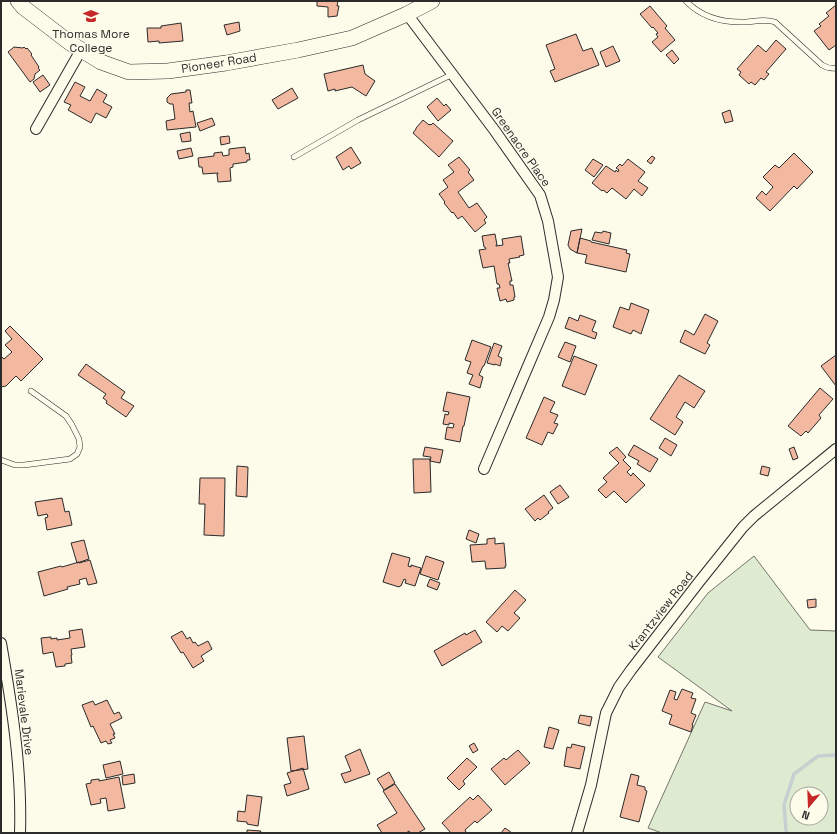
<svg xmlns="http://www.w3.org/2000/svg" width="837" height="834" font-family="'Space Grotesk',sans-serif">
	<style>
		.green { fill: #deebd1; stroke: #74746e; fill-rule: evenodd }
		.lines { fill: none; stroke-linecap: round; stroke-linejoin: round }
		.stream { stroke: #c7d0d0; stroke-width: 3.5 }
		.building { fill: #f2b8a0; stroke: #2b2b2b }
		.lane-casing { stroke: #2b2b2b; stroke-width: 6 }
		.street-casing { stroke: #2b2b2b; stroke-width: 12 }
		.secondary-casing { stroke: #2b2b2b; stroke-width: 16 }
		.lane { stroke: #fdfbea; stroke-width: 5 }
		.street { stroke: #fdfbea; stroke-width: 10 }
		.secondary { stroke: #fdfbea; stroke-width: 15 }
		.labels { text-anchor: middle; dominant-baseline: central; stroke-width: 3; stroke-linejoin: round; paint-order: stroke }
		.poi-label { font-size: 12px; fill: #2b2b2b; stroke: #fdfbea }
		.street-label { font-size: 12px; fill: #2b2b2b; stroke: #fdfbea }
	</style>
	<rect width="100%" height="100%" fill="#fdfbea"/>
	<path class="green" d="M 754,556 L 810,630 L 836,631 L 836,833 L 662,833 L 648,828 L 705,702 L 732,711 L 658,657 L 708,593 ZM 797,794 L 821,794 L 821,818 L 797,818 Z"/>
	<g class="lines">
		<path class="stream" d="M 787,833 L 786,830 L 784,805 L 794,774 L 818,756 L 836,755"/>
	</g>
	<path class="building" d="M 317,1 L 338,1 L 337,6 L 339,6 L 337,16 L 328,17 L 328,7 L 317,6 Z
		M 836,5 L 836,45 L 829,50 L 814,31 L 821,26 L 819,24 L 829,16 L 826,13 Z
		M 650,6 L 667,26 L 665,28 L 675,40 L 661,52 L 652,42 L 658,37 L 656,34 L 658,33 L 653,27 L 652,28 L 640,14 Z
		M 239,22 L 240,31 L 227,35 L 224,25 Z
		M 181,23 L 183,41 L 159,43 L 159,41 L 148,42 L 147,28 L 161,28 L 161,26 Z
		M 576,34 L 583,51 L 592,48 L 599,65 L 555,82 L 550,71 L 555,69 L 546,45 Z
		M 776,40 L 786,49 L 766,72 L 769,74 L 764,80 L 761,78 L 755,85 L 751,82 L 749,84 L 739,75 L 741,72 L 737,69 L 758,45 L 766,52 Z
		M 613,46 L 620,61 L 606,67 L 600,52 Z
		M 14,47 L 23,48 L 24,47 L 26,49 L 27,48 L 32,54 L 31,55 L 39,67 L 38,68 L 40,70 L 35,74 L 34,79 L 30,82 L 8,52 Z
		M 672,50 L 679,59 L 674,64 L 666,55 Z
		M 363,65 L 365,74 L 375,81 L 366,96 L 352,87 L 335,91 L 335,89 L 328,91 L 324,74 Z
		M 43,75 L 50,85 L 40,92 L 33,82 Z
		M 75,82 L 85,87 L 80,96 L 90,101 L 97,89 L 107,95 L 103,102 L 112,107 L 106,118 L 96,113 L 91,123 L 68,110 L 71,105 L 64,102 Z
		M 292,88 L 298,98 L 278,109 L 272,100 Z
		M 186,90 L 190,90 L 192,103 L 189,103 L 190,112 L 193,111 L 196,127 L 167,130 L 166,121 L 175,119 L 173,104 L 170,104 L 167,102 L 167,98 L 171,94 L 186,92 Z
		M 437,98 L 444,106 L 446,104 L 451,110 L 438,121 L 427,107 Z
		M 730,110 L 733,121 L 725,123 L 722,113 Z
		M 212,118 L 215,125 L 200,131 L 197,123 Z
		M 423,120 L 429,125 L 430,124 L 431,125 L 433,123 L 453,141 L 439,157 L 413,133 L 416,129 L 416,128 Z
		M 190,132 L 191,141 L 182,142 L 180,134 Z
		M 229,136 L 230,143 L 221,145 L 220,137 Z
		M 245,147 L 246,154 L 249,153 L 250,160 L 247,160 L 247,162 L 233,164 L 233,167 L 230,168 L 231,181 L 218,182 L 217,174 L 218,174 L 218,173 L 203,174 L 202,167 L 199,167 L 198,158 L 214,156 L 214,153 L 222,152 L 223,156 L 229,155 L 229,149 Z
		M 351,147 L 361,163 L 351,169 L 349,166 L 343,170 L 336,157 Z
		M 191,148 L 193,156 L 179,159 L 177,151 Z
		M 794,153 L 813,172 L 797,189 L 794,186 L 770,211 L 756,198 L 762,191 L 766,195 L 773,187 L 763,177 L 775,165 L 779,168 Z
		M 652,156 L 655,158 L 651,164 L 647,161 Z
		M 459,157 L 470,170 L 468,172 L 474,180 L 458,192 L 469,208 L 477,203 L 487,217 L 484,220 L 486,223 L 475,232 L 462,216 L 458,219 L 453,212 L 452,213 L 444,203 L 445,202 L 439,194 L 448,187 L 443,180 L 454,172 L 448,165 Z
		M 593,159 L 603,165 L 594,177 L 585,170 Z
		M 628,159 L 645,172 L 638,181 L 648,188 L 642,196 L 634,189 L 626,199 L 612,188 L 607,193 L 603,190 L 602,191 L 592,183 L 606,166 L 615,172 L 616,170 L 618,172 L 619,170 L 616,168 L 620,164 L 622,166 Z
		M 582,229 L 577,253 L 575,252 L 570,249 L 568,245 L 571,231 Z
		M 603,231 L 611,233 L 609,244 L 592,240 L 595,232 L 602,233 Z
		M 495,234 L 497,245 L 496,245 L 496,246 L 503,245 L 502,239 L 521,236 L 524,255 L 519,256 L 520,257 L 509,259 L 510,263 L 508,263 L 512,281 L 510,281 L 510,285 L 513,285 L 515,297 L 514,297 L 514,300 L 507,302 L 506,299 L 500,301 L 497,288 L 500,288 L 499,284 L 497,284 L 494,266 L 483,268 L 479,250 L 486,249 L 485,247 L 484,247 L 482,236 Z
		M 580,238 L 591,241 L 591,242 L 627,250 L 626,253 L 630,254 L 626,272 L 585,263 L 587,255 L 577,253 Z
		M 631,303 L 649,310 L 641,334 L 633,330 L 631,334 L 613,327 L 620,307 L 629,310 Z
		M 705,314 L 718,321 L 707,343 L 710,345 L 705,354 L 680,342 L 685,330 L 694,335 Z
		M 580,315 L 596,321 L 592,331 L 597,333 L 595,339 L 565,328 L 569,317 L 578,321 Z
		M 10,326 L 43,359 L 21,381 L 16,376 L 6,386 L 1,387 L 1,356 L 4,359 L 12,352 L 5,345 L 12,339 L 5,331 Z
		M 472,340 L 491,347 L 484,366 L 483,366 L 479,375 L 483,377 L 480,388 L 469,384 L 473,375 L 467,373 L 471,362 L 465,360 Z
		M 565,342 L 576,346 L 570,362 L 558,357 Z
		M 494,343 L 502,346 L 498,356 L 502,358 L 500,366 L 495,364 L 495,365 L 487,363 Z
		M 836,355 L 836,386 L 821,366 Z
		M 574,356 L 597,365 L 585,395 L 562,386 Z
		M 86,364 L 125,392 L 121,398 L 134,406 L 126,417 L 106,403 L 107,401 L 103,398 L 106,394 L 78,375 Z
		M 679,375 L 705,391 L 694,408 L 685,402 L 676,417 L 683,422 L 675,435 L 650,419 Z
		M 820,388 L 833,399 L 819,415 L 821,418 L 808,433 L 806,431 L 801,436 L 788,426 Z
		M 447,392 L 470,397 L 464,426 L 463,426 L 460,442 L 445,439 L 447,427 L 453,428 L 454,424 L 449,423 L 449,425 L 443,424 L 445,414 L 448,415 L 449,412 L 443,411 Z
		M 544,397 L 555,402 L 550,412 L 558,415 L 554,423 L 558,424 L 553,434 L 548,432 L 542,445 L 526,438 Z
		M 665,438 L 677,445 L 671,456 L 659,448 Z
		M 634,445 L 658,459 L 650,472 L 637,464 L 639,461 L 628,455 Z
		M 425,447 L 443,450 L 440,463 L 430,461 L 431,457 L 423,456 Z
		M 617,447 L 626,457 L 623,460 L 631,468 L 627,472 L 631,476 L 633,473 L 645,485 L 626,503 L 614,491 L 606,498 L 598,490 L 607,482 L 603,478 L 619,463 L 609,453 Z
		M 794,447 L 798,458 L 793,460 L 789,449 Z
		M 413,459 L 430,459 L 431,492 L 414,493 Z
		M 237,466 L 248,467 L 247,497 L 236,496 Z
		M 762,466 L 770,468 L 768,476 L 760,474 Z
		M 200,478 L 225,478 L 224,536 L 204,535 L 205,504 L 199,504 Z
		M 560,485 L 569,497 L 558,504 L 550,492 Z
		M 544,495 L 553,508 L 548,512 L 549,513 L 540,520 L 538,518 L 535,521 L 525,509 Z
		M 62,498 L 65,512 L 69,511 L 72,525 L 47,530 L 45,518 L 48,517 L 47,514 L 38,516 L 35,502 Z
		M 469,530 L 479,534 L 476,543 L 466,539 Z
		M 495,538 L 495,544 L 504,543 L 506,566 L 505,566 L 505,568 L 486,569 L 485,561 L 472,562 L 470,545 L 487,544 L 487,539 Z
		M 84,540 L 89,559 L 77,563 L 71,543 Z
		M 392,553 L 410,558 L 408,566 L 411,567 L 411,565 L 421,568 L 415,586 L 405,583 L 406,580 L 404,579 L 401,586 L 400,586 L 399,587 L 383,582 Z
		M 426,556 L 444,562 L 438,580 L 420,574 Z
		M 90,560 L 97,583 L 88,585 L 86,578 L 79,580 L 80,584 L 67,587 L 68,589 L 44,596 L 38,572 L 61,566 L 62,567 L 79,562 L 79,563 Z
		M 430,579 L 440,583 L 437,590 L 427,586 Z
		M 515,590 L 526,600 L 514,613 L 520,618 L 508,631 L 502,626 L 497,632 L 486,622 Z
		M 816,599 L 816,607 L 808,608 L 807,600 Z
		M 82,629 L 85,647 L 71,649 L 72,655 L 71,655 L 72,663 L 65,664 L 65,666 L 56,667 L 53,652 L 43,654 L 41,638 L 51,637 L 51,639 L 57,638 L 57,640 L 70,638 L 69,631 Z
		M 475,630 L 482,642 L 442,666 L 434,651 L 465,633 L 466,635 Z
		M 182,631 L 187,639 L 190,637 L 193,643 L 195,642 L 198,646 L 208,641 L 212,649 L 201,656 L 204,661 L 193,668 L 183,652 L 181,653 L 171,637 Z
		M 682,689 L 693,693 L 691,698 L 696,699 L 691,713 L 696,715 L 692,725 L 693,725 L 691,732 L 669,724 L 672,715 L 662,711 L 670,690 L 676,692 L 674,699 L 677,700 Z
		M 107,700 L 114,714 L 119,712 L 122,718 L 110,724 L 115,734 L 113,734 L 115,738 L 110,740 L 112,743 L 108,744 L 106,741 L 101,743 L 93,726 L 91,727 L 82,705 L 93,701 L 95,705 Z
		M 580,715 L 592,717 L 590,726 L 578,723 Z
		M 549,727 L 559,730 L 553,749 L 544,747 Z
		M 304,736 L 308,769 L 291,771 L 287,738 Z
		M 474,743 L 478,750 L 473,753 L 469,746 Z
		M 572,744 L 585,747 L 580,769 L 564,766 L 567,747 L 571,748 Z
		M 360,749 L 370,774 L 345,783 L 341,774 L 351,771 L 345,756 Z
		M 518,750 L 530,763 L 505,785 L 491,769 L 504,758 L 506,760 Z
		M 467,758 L 477,767 L 463,781 L 465,784 L 459,790 L 447,778 Z
		M 120,761 L 123,774 L 106,778 L 103,765 Z
		M 303,768 L 309,789 L 287,796 L 284,785 L 291,783 L 287,773 Z
		M 389,772 L 395,783 L 384,790 L 377,779 Z
		M 134,774 L 135,783 L 123,785 L 122,776 Z
		M 631,774 L 639,776 L 637,785 L 645,787 L 645,790 L 647,791 L 639,822 L 620,817 Z
		M 119,777 L 125,808 L 108,811 L 106,798 L 100,799 L 101,803 L 91,805 L 86,784 L 91,783 L 91,780 L 99,779 L 99,781 Z
		M 395,784 L 425,829 L 418,833 L 410,833 L 409,831 L 406,833 L 382,833 L 377,825 L 397,813 L 383,791 Z
		M 247,795 L 262,797 L 258,826 L 247,824 L 247,822 L 237,821 L 238,811 L 245,812 Z
		M 478,795 L 492,810 L 477,823 L 475,821 L 465,830 L 466,832 L 465,833 L 451,833 L 442,823 L 470,797 L 473,800 Z
		M 505,828 L 512,833 L 501,833 Z
		M 247,830 L 261,831 L 260,833 L 247,833 Z"/>
	<g class="lines">
		<defs>
			<path id="lane" d="M 686,1 C 702,18 724,23 747,22 C 756,21 766,19 775,22 L 822,65 C 827,68 830,69 836,68
				M 294,157 L 358,120 L 453,74
				M 1,460 L 15,465 L 24,465 L 70,459 L 77,454 L 80,447 L 79,439 L 72,425 L 66,416 L 31,391"/>
			<path id="street" d="M 407,14 L 495,131 L 540,195 L 548,221 L 558,277 L 554,300 L 549,317 L 484,469
				M 36,129 L 81,50
				M 1,643 C 12,706 22,769 20,833
				M 577,833 L 591,785 L 606,713 L 619,687 L 631,670 L 699,582 L 743,527 L 754,516 L 836,449"/>
			<path id="secondary" d="M 18,1 L 23,7 L 70,43 L 101,62 L 129,72 L 168,71 L 226,63 L 298,50 L 352,38 L 407,14 L 432,1"/>
		</defs>
		<use href="#lane" class="lane-casing"/>
		<use href="#street" class="street-casing"/>
		<use href="#secondary" class="secondary-casing"/>
		<use href="#lane" class="lane"/>
		<use href="#street" class="street"/>
		<use href="#secondary" class="secondary"/>
	</g>
	<defs>
		<symbol id="school-bare" viewBox="-9 -9 18 18"><path d="M0-5L7-2L0 1L-7-2ZM-4 1L0 2.5L4 1V4Q0 6-4 4Z" fill="#c62828" stroke="#fdfbea" stroke-width="2.5" paint-order="stroke"/></symbol>
	</defs>
	<g fill-rule="evenodd">
		<use href="#school-bare" x="80" y="5" width="22" height="22"/>
	</g>
	<g class="labels">
		<g class="poi-label">
			<text x="91" y="34">Thomas More<tspan x="91" dy="14">College</tspan></text>
		</g>
		<g class="street-label">
			<text transform="translate(219 63) rotate(-9)">Pioneer Road</text>
			<text transform="translate(521 147) rotate(55)">Greenacre Place</text>
			<text transform="translate(661 611) rotate(-52)">Krantzview Road</text>
			<text transform="translate(24 712) rotate(83)">Marievale Drive</text>
		</g>
	</g>
	<rect width="837" height="834" fill="none" stroke="#2b2b2b" stroke-width="4"/>
	<g transform="translate(809 806) rotate(199)"><circle r="19" fill="#fdfbea" stroke="#a9a89e"/>
	<path d="M0-3L7 15L0 10L-7 15Z" fill="#c62828"/>
	<text y="-6" font-size="11" font-weight="bold" text-anchor="middle" fill="#2b2b2b">N</text>
	</g>
</svg>
